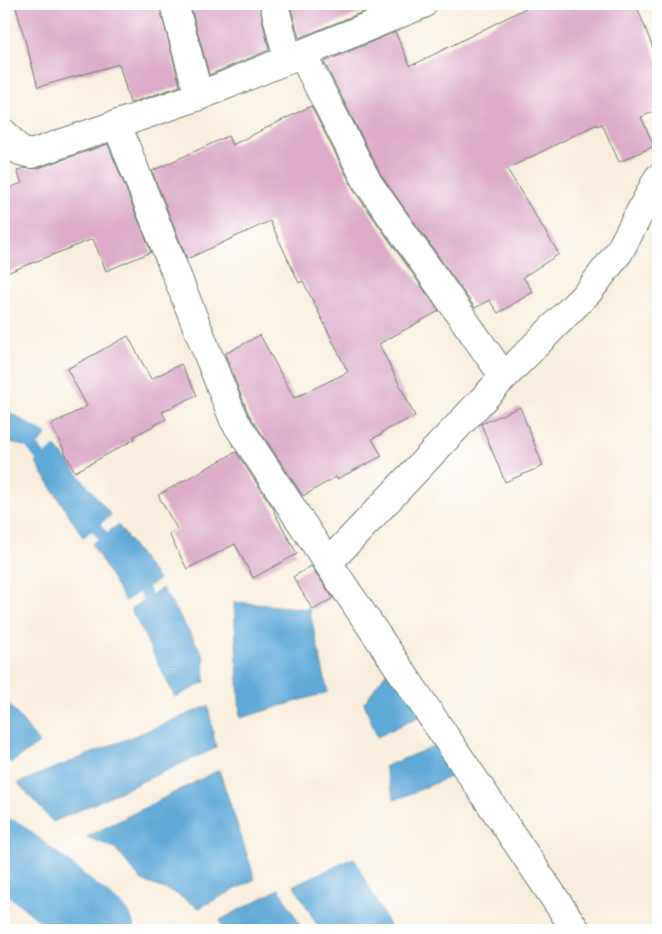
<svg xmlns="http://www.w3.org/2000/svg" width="662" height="934" font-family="'Shantell Sans',sans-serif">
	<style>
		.water { fill: #5fa9d7; stroke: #3f7386 }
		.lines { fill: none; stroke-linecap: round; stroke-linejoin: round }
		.stream { stroke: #5fa9d7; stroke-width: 11 }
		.river { stroke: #5fa9d7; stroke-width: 65 }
		.building { fill: #dcabc8 }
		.minor-casing { stroke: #6b7b70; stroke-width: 30 }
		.minor { stroke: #fff; stroke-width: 28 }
	</style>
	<rect width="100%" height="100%" fill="#fff"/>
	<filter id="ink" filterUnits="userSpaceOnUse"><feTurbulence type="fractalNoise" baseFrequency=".02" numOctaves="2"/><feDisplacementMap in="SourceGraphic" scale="10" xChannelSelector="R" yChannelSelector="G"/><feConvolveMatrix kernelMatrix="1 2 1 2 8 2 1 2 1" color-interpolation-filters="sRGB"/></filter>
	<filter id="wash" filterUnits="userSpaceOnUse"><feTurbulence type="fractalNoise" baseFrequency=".0096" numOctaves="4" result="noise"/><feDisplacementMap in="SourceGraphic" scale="20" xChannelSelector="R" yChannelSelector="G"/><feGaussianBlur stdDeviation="1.12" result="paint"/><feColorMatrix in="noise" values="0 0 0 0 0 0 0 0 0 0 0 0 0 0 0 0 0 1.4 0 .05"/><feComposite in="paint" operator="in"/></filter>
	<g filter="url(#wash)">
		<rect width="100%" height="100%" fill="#f8eede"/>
		<path class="water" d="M 4,409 L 47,435 L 33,449 L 4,440 Z
			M 55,446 L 111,515 L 83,537 L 36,463 Z
			M 118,525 L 158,580 L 125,601 L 92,544 Z
			M 162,588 L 204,656 L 205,682 L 175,697 L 131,609 Z
			M 234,602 L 309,609 L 328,692 L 240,718 Z
			M 393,663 L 422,715 L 377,737 L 364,703 Z
			M 4,698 L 39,743 L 11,763 L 4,756 Z
			M 208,706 L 216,748 L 53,822 L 18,783 Z
			M 439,744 L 457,774 L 395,800 L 384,767 Z
			M 219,770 L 255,879 L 199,908 L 173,892 L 142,881 L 115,848 L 87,837 Z
			M 354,858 L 391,930 L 320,930 L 294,885 Z
			M 279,889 L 303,930 L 223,930 L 220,920 Z"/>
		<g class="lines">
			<path class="stream" d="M 4,416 L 24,436 L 50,469
				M 86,515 L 112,547
				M 135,578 L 157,611"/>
			<path class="river" d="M 4,851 L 102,930"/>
		</g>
		<g id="blocks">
			<path class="building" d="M 15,4 L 159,4 L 180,86 L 130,103 L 119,64 L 38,87 Z
				M 190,4 L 259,4 L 269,50 L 209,75 Z
				M 290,4 L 382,4 L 299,38 Z
				M 534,4 L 636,4 L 658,61 L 658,110 L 641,117 L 654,146 L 619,162 L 602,124 L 597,126 L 597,124 L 507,169 L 559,254 L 523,277 L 533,292 L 498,313 L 489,300 L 475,308 L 381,175 L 324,62 L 395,32 L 410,65 L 415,63 L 415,64 Z
				M 311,106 L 355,192 L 439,311 L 379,344 L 415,416 L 382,432 L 383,433 L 372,439 L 382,456 L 337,479 L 336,477 L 303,496 L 248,413 L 225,354 L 260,335 L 294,398 L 348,372 L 303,281 L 299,283 L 270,221 L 187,259 L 152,171 L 228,136 L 232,145 Z
				M 108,144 L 151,252 L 106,271 L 93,239 L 4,274 L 4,190 L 22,183 L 17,171 L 23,168 L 36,169 Z
				M 128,336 L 151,379 L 181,364 L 197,395 L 162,412 L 166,419 L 134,436 L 135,439 L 75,472 L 51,425 L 87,406 L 67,369 Z
				M 520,407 L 543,466 L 505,482 L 481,424 Z
				M 236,452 L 275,511 L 274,512 L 297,554 L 253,578 L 235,544 L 187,569 L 169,534 L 177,529 L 158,495 Z
				M 311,566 L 333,598 L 313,610 L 293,577 Z"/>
		</g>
	</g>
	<g filter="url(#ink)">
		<use href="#blocks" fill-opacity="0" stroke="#6b7b70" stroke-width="1"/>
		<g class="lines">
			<defs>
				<path id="minor" d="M 174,4 L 199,96
					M 274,4 L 288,60
					M 302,54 L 368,183 L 504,377
					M 117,125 L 234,420 L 328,563 L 576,930
					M 4,133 L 20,151 L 31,154 L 199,96 L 423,4
					M 328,563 L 504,377 L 589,291 L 619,252 L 658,178"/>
			</defs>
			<use href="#minor" class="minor-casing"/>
			<use href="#minor" class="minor"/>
		</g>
	</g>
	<rect width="662" height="934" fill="none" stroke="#fff" stroke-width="20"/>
</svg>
